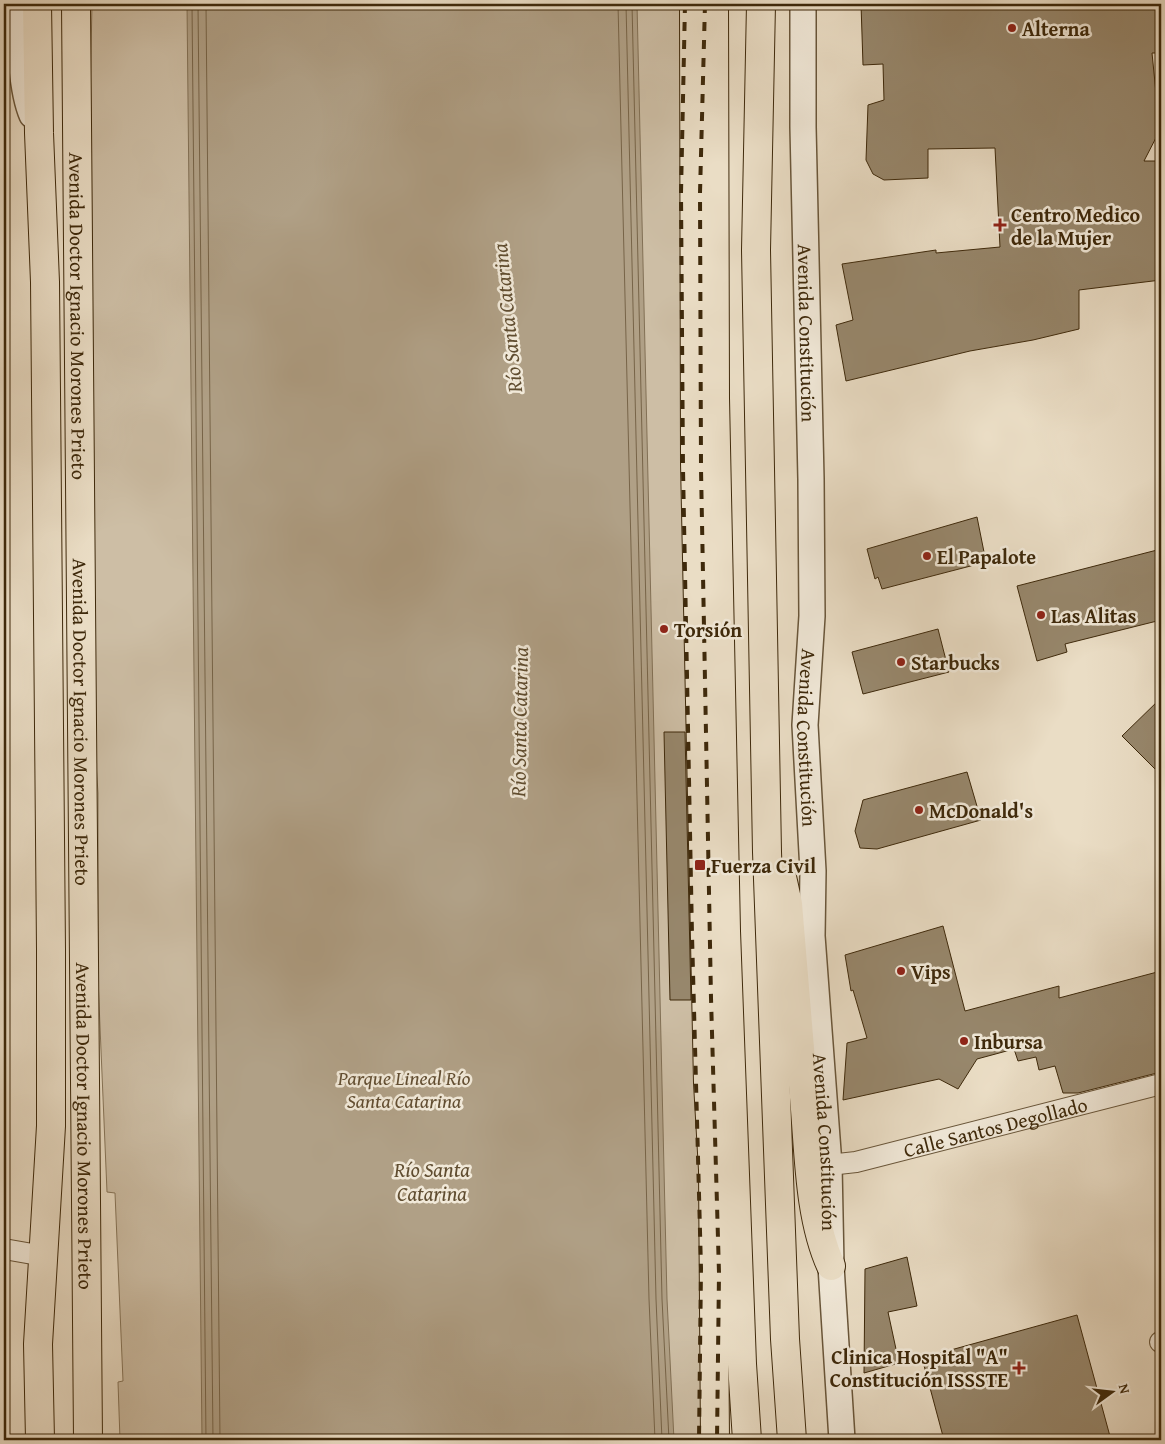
<svg xmlns="http://www.w3.org/2000/svg" width="1165" height="1444" font-family="'Gentium Book Plus',serif">
	<style>
		.green { fill: #cdbea5; stroke: #867458 }
		.water { fill: #b0a086; stroke: #827055 }
		.lines { fill: none; stroke-linecap: round; stroke-linejoin: round }
		.shore { stroke: #776448; stroke-width: 1 }
		.building { fill: #97876c; stroke: #3e290b }
		.minor-casing { stroke: #69563a; stroke-width: 22 }
		.tertiary-casing { stroke: #69563a; stroke-width: 28 }
		.primary-casing { stroke: #3e290b; stroke-width: 30 }
		.trunk-casing { stroke: #3e290b; stroke-width: 30 }
		.minor { stroke: #f1e9d9; stroke-width: 20 }
		.tertiary { stroke: #f1e9d9; stroke-width: 25 }
		.primary { stroke: #eaddc5; stroke-width: 28 }
		.trunk { stroke: #eaddc5; stroke-width: 28 }
		.rail { stroke: #3e290b; stroke-width: 4; stroke-dasharray: 9 9; stroke-linecap: butt }
		.poi-dot { fill: #8f2418; stroke: #f1e9d9; stroke-width: 2 }
		.labels { text-anchor: middle; dominant-baseline: central; stroke-width: 5; stroke-linejoin: round; paint-order: stroke }
		.poi-label { font-size: 20px; font-weight: bold; fill: #3e290b; stroke: #f1e9d9; text-anchor: start }
		.street-label { font-size: 20px; fill: #3e290b; stroke: #f1e9d9 }
		.park-label { font-size: 20px; font-style: italic; fill: #624e32; stroke: #f1e9d9 }
		.water-label { font-size: 21px; font-style: italic; fill: #604d30; stroke: #f1e9d9 }
	</style>
	<rect width="100%" height="100%" fill="#eaddc5"/>
	<filter id="stains"><feTurbulence type="fractalNoise" baseFrequency=".004" numOctaves="4"/><feColorMatrix values="0 0 0 0 .2 0 0 0 0 .09 0 0 0 0 .02 0 0 0 .5 -.17"/></filter>
	<radialGradient id="worn" r=".72"><stop offset=".6" stop-color="#630" stop-opacity="0"/><stop offset="1" stop-color="#630" stop-opacity=".3"/></radialGradient>
	<path class="green" d="M 92,4 L 694,4 L 712,1440 L 120,1440 L 118,1382 L 123,1381 L 115,1193 L 107,1192 L 98,979 L 98,793 L 92,705 L 89,150 Z"/>
	<path class="water" d="M 187,4 L 637,4 L 667,1299 L 674,1440 L 202,1440 Z"/>
	<g class="lines">
		<path class="shore" d="M 192,4 L 206,1440
			M 198,4 L 213,1440
			M 206,4 L 220,1440
			M 618,4 L 649,1299 L 655,1440
			M 626,4 L 656,1299 L 662,1440
			M 632,4 L 662,1299 L 669,1440"/>
	</g>
	<path class="building" d="M 861,4 L 1161,4 L 1161,53 L 1152,53 L 1156,93 L 1161,94 L 1161,128 L 1144,161 L 1161,161 L 1161,280 L 1079,290 L 1079,329 L 1033,340 L 970,351 L 846,381 L 836,325 L 853,320 L 842,264 L 936,250 L 936,253 L 1000,247 L 995,148 L 928,149 L 928,178 L 884,180 L 873,174 L 866,160 L 868,105 L 884,100 L 883,64 L 863,65 Z
		M 977,517 L 986,562 L 882,589 L 878,577 L 875,579 L 867,549 Z
		M 1161,549 L 1161,620 L 1065,644 L 1067,652 L 1037,661 L 1017,586 Z
		M 938,629 L 949,672 L 863,694 L 852,652 Z
		M 1161,698 L 1161,775 L 1122,736 Z
		M 664,732 L 685,732 L 691,1000 L 670,1000 Z
		M 967,772 L 981,820 L 877,849 L 860,848 L 855,831 L 863,800 Z
		M 943,926 L 965,1011 L 1059,986 L 1059,998 L 1161,971 L 1161,1072 L 1078,1093 L 1063,1093 L 1055,1066 L 1039,1070 L 1036,1057 L 1018,1061 L 1014,1049 L 977,1059 L 958,1089 L 939,1079 L 843,1100 L 847,1043 L 867,1038 L 853,990 L 851,991 L 845,955 Z
		M 907,1257 L 917,1306 L 888,1312 L 899,1363 L 864,1373 L 865,1269 Z
		M 1077,1315 L 1111,1440 L 944,1440 L 922,1358 Z"/>
	<g class="lines">
		<defs>
			<g id="minor">
				<path id="s1" d="M 829,1165 L 856,1162 L 1161,1084"/>
				<path d="M 4,1249 L 44,1256"/>
				<path d="M 1160,1342 L 1161,1342"/>
			</g>
			<g id="tertiary">
				<path d="M 19,4 C 20,34 20,87 32,115"/>
				<path id="s2" d="M 803,4 L 803,127 L 811,479 L 812,616 L 805,725 L 813,871 L 812,936 L 829,1165 L 831,1266 L 842,1440"/>
			</g>
			<path id="primary" d="M 714,4 L 715,398 L 726,931 L 742,1364 L 747,1440"/>
			<g id="trunk">
				<path d="M 37,4 L 39,133 L 45,282 L 51,949 L 51,1126 L 38,1344 L 40,1440"/>
				<path id="s3" d="M 76,4 L 88,1440"/>
				<path d="M 694,4 L 695,463 L 708,1083 L 713,1170 L 715,1440"/>
				<path d="M 761,4 L 756,250 L 767,852 L 785,1339 L 792,1440"/>
				<path d="M 782,877 L 788,904 C 794,972 799,1041 805,1109 C 809,1159 810,1220 831,1266"/>
			</g>
		</defs>
		<use href="#minor" class="minor-casing"/>
		<use href="#tertiary" class="tertiary-casing"/>
		<use href="#primary" class="primary-casing"/>
		<use href="#trunk" class="trunk-casing"/>
		<use href="#minor" class="minor"/>
		<use href="#tertiary" class="tertiary"/>
		<use href="#primary" class="primary"/>
		<use href="#trunk" class="trunk"/>
		<path class="rail" d="M 685,4 L 681,193 L 683,469 L 692,935 L 701,1268 L 699,1440
			M 705,4 L 700,193 L 701,469 L 711,998 L 719,1273 L 717,1440"/>
	</g>
	<g class="poi-dot">
		<circle cx="1012" cy="28" r="5"/>
		<path d="M997.5 217.5h5v5h5v5h-5v5h-5v-5h-5v-5h5z"/>
		<circle cx="927" cy="556" r="5"/>
		<circle cx="1041" cy="615" r="5"/>
		<circle cx="664" cy="629" r="5"/>
		<circle cx="901" cy="662" r="5"/>
		<circle cx="919" cy="810" r="5"/>
		<rect x="694" y="859" width="12" height="12" rx="2.5"/>
		<circle cx="901" cy="971" r="5"/>
		<circle cx="964" cy="1041" r="5"/>
		<path d="M1016.5 1360.5h5v5h5v5h-5v5h-5v-5h-5v-5h5z"/>
	</g>
	<g class="labels">
		<g class="poi-label">
			<text x="1022" y="28">Alterna</text>
			<text x="1011" y="214">Centro Medico<tspan x="1011" dy="23">de la Mujer</tspan></text>
			<text x="937" y="556">El Papalote</text>
			<text x="1051" y="615">Las Alitas</text>
			<text x="674" y="629">Torsión</text>
			<text x="911" y="662">Starbucks</text>
			<text x="929" y="810">McDonald's</text>
			<text x="711" y="865">Fuerza Civil</text>
			<text x="911" y="971">Vips</text>
			<text x="974" y="1041">Inbursa</text>
			<text x="1008" y="1356" text-anchor="end">Clinica Hospital "A"<tspan x="1008" dy="23">Constitución ISSSTE</tspan></text>
		</g>
		<g class="street-label">
			<text stroke="none"><textPath href="#s3" startOffset="312">Avenida Doctor Ignacio Morones Prieto</textPath></text>
			<text stroke="none"><textPath href="#s2" startOffset="329">Avenida Constitución</textPath></text>
			<text stroke="none"><textPath href="#s3" startOffset="718">Avenida Doctor Ignacio Morones Prieto</textPath></text>
			<text stroke="none"><textPath href="#s2" startOffset="734">Avenida Constitución</textPath></text>
			<text stroke="none"><textPath href="#s1" startOffset="171">Calle Santos Degollado</textPath></text>
			<text stroke="none"><textPath href="#s3" startOffset="1122">Avenida Doctor Ignacio Morones Prieto</textPath></text>
			<text stroke="none"><textPath href="#s2" startOffset="1139">Avenida Constitución</textPath></text>
		</g>
		<g class="park-label">
			<text x="404" y="1077">Parque Lineal Río<tspan x="404" dy="23">Santa Catarina</tspan></text>
		</g>
		<g class="water-label">
			<text transform="translate(507 318) rotate(-96)">Río Santa Catarina</text>
			<text transform="translate(519 722) rotate(-89)">Río Santa Catarina</text>
			<text x="432" y="1169">Río Santa<tspan x="432" dy="24">Catarina</tspan></text>
		</g>
	</g>
	<rect width="1165" height="1444" fill="none" stroke="#eaddc5" stroke-width="20"/>
	<rect x="5" y="5" width="1155" height="1434" fill="none" stroke="#3e290b" stroke-width="2.5"/>
	<rect x="10" y="10" width="1145" height="1424" fill="none" stroke="#3e290b"/>
	<g transform="translate(1112 1392) rotate(75)" stroke="#f1e9d9" stroke-width="4" paint-order="stroke">
	<path d="M0-4L9 19L0 12L-9 19Z" fill="#3e290b"/>
	<text y="-8" font-size="14" font-weight="bold" text-anchor="middle" fill="#3e290b">N</text>
	</g>
	<rect width="100%" height="100%" filter="url(#stains)"/>
	<rect width="100%" height="100%" fill="url(#worn)"/>
</svg>
